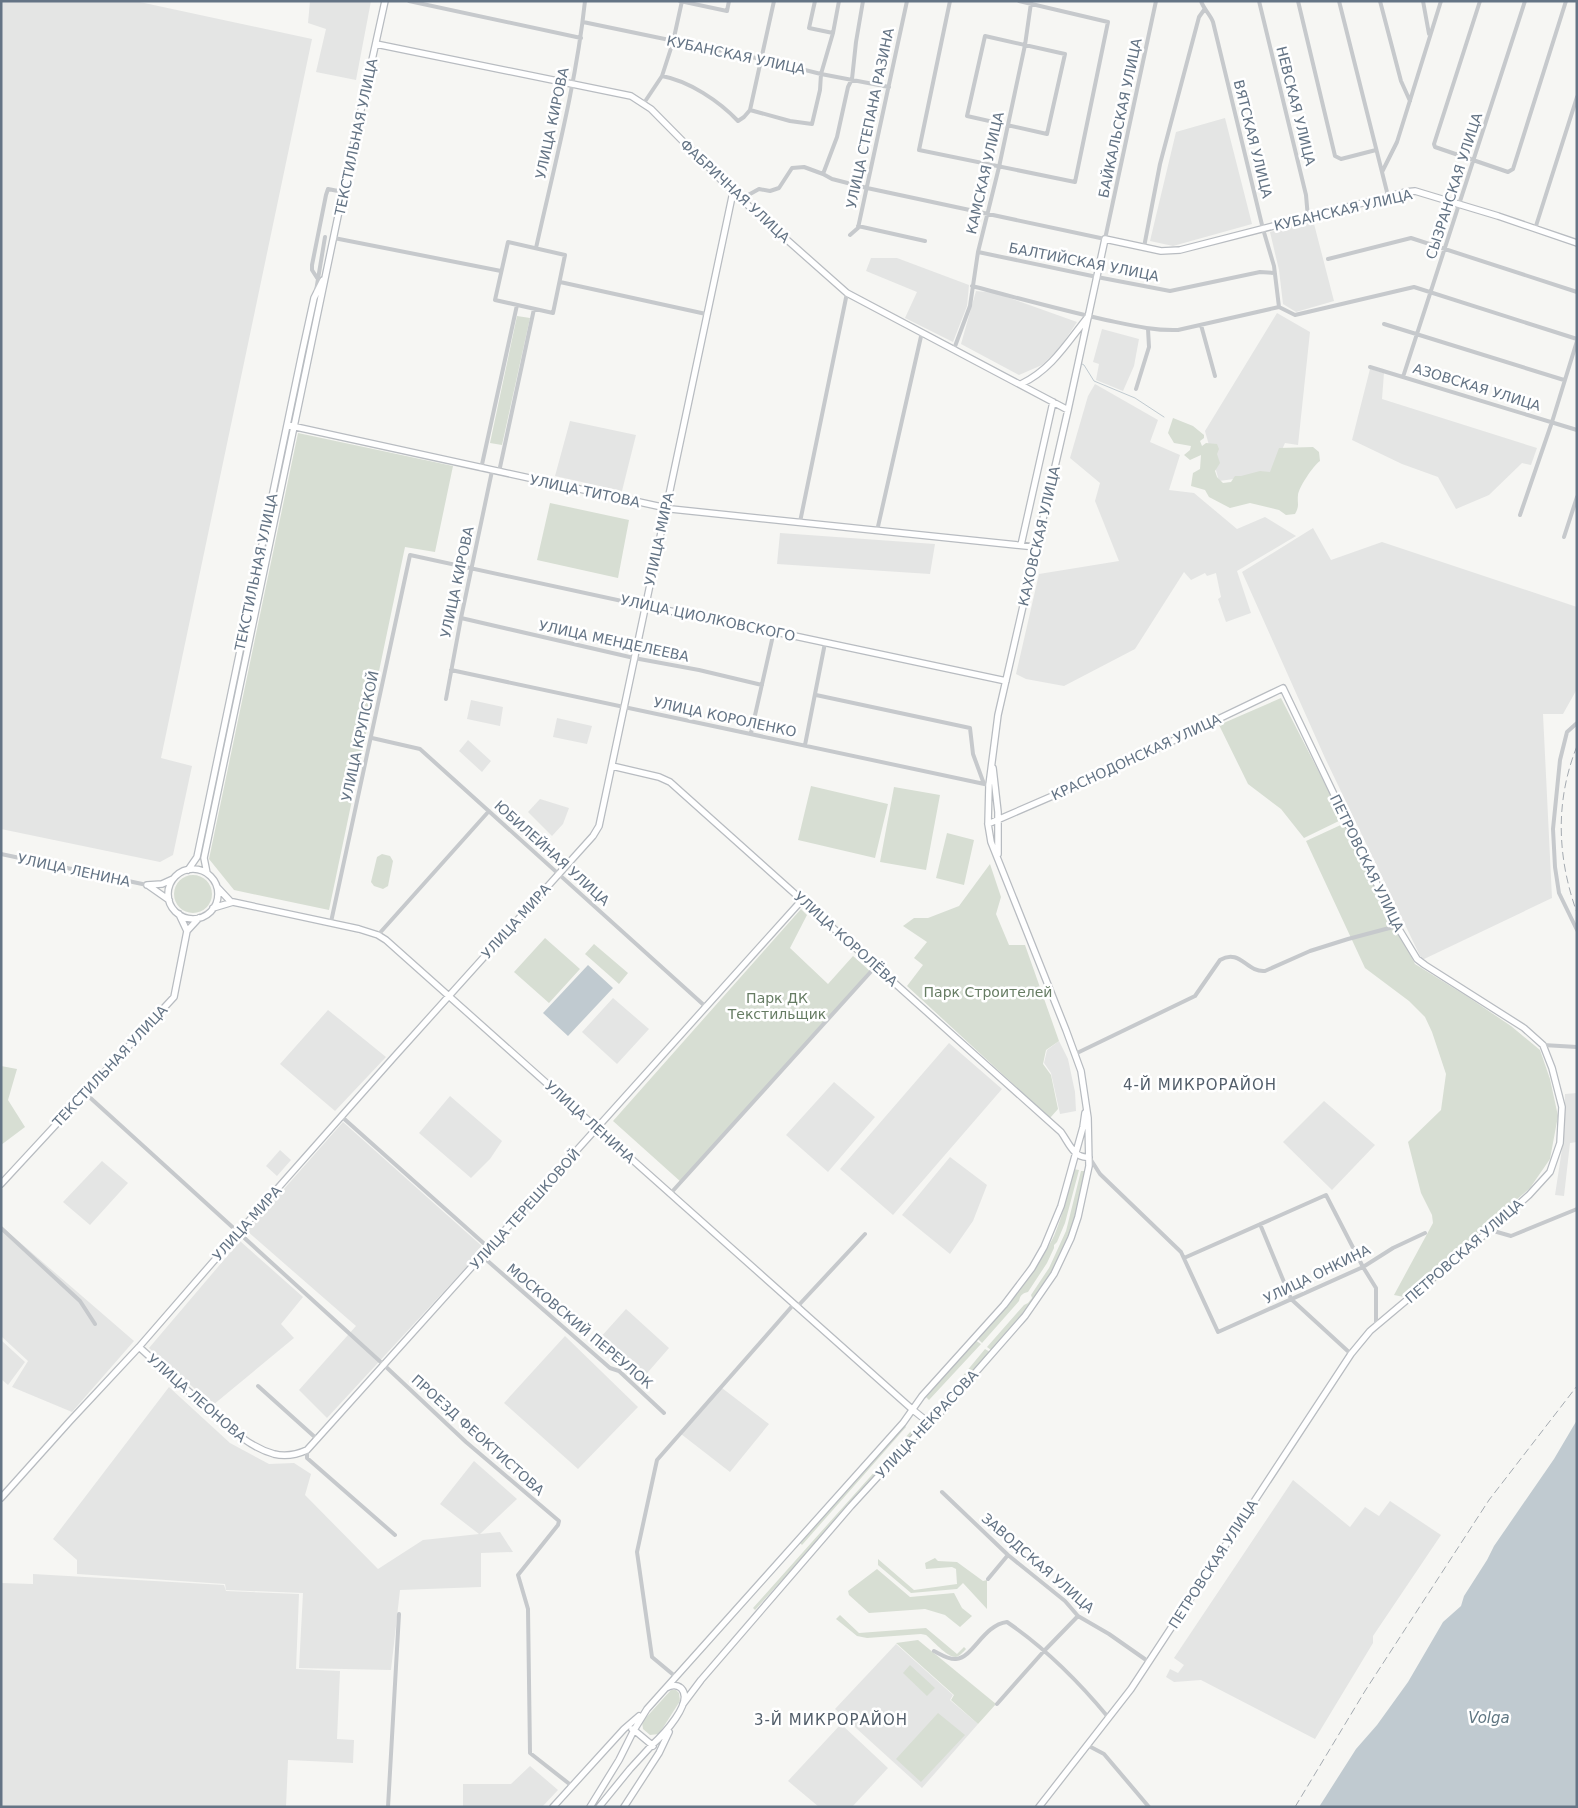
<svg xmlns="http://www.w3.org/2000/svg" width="1578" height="1808" font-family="'DejaVu Sans',sans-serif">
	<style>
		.built { fill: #e4e5e4 }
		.green { fill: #d7ded3 }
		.water { fill: #c0cad0 }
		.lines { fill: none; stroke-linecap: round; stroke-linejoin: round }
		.stream { stroke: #c0cad0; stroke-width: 1 }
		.secondary-casing { stroke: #b8bcc1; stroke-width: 8 }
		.street { stroke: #c6c9cc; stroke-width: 4 }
		.secondary { stroke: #fff; stroke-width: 5.5 }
		.rail { stroke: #a5abb1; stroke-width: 1; stroke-dasharray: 8 4; stroke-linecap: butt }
		.labels { text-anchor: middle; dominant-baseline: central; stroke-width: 5; stroke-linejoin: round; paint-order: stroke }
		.street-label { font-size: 14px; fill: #647485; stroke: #fff }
		.park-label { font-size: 14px; fill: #667c63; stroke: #fff }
		.neighbourhood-label { font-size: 15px; letter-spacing: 1px; fill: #525e6a; stroke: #fff }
		.water-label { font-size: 15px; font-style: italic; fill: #5f7682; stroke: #fff }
	</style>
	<rect width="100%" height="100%" fill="#f6f6f3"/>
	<path class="built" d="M 1,1 L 135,1 L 312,39 L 161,758 L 192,766 L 173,855 L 160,862 L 1,829 Z
		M 310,1 L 371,1 L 356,80 L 316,72 L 326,29 L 308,23 Z
		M 1225,118 L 1252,224 L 1173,246 L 1150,241 L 1176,132 Z
		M 1313,220 L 1334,301 L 1296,312 L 1283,304 L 1279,270 L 1270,232 Z
		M 871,258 L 897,258 L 969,285 L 967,306 L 953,342 L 905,318 L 917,292 L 866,271 Z
		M 976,291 L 996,293 L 1077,322 L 1059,349 L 1042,365 L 1019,375 L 961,344 Z
		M 1277,313 L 1310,332 L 1298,445 L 1285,443 L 1271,474 L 1219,481 L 1205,431 Z
		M 1102,329 L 1139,339 L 1134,366 L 1123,391 L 1096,380 L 1099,364 L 1093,362 Z
		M 1370,369 L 1384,373 L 1382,399 L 1537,448 L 1531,465 L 1522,463 L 1489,495 L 1456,509 L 1438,477 L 1402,464 L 1352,440 Z
		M 1095,384 L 1158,420 L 1150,442 L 1180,455 L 1169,490 L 1194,493 L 1237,529 L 1265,517 L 1296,536 L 1237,571 L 1251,613 L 1226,622 L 1218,599 L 1221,597 L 1216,573 L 1207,576 L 1205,573 L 1191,580 L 1184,572 L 1135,649 L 1064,686 L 1026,679 L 1016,674 L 1039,574 L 1119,561 L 1095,501 L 1100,483 L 1070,458 L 1088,396 Z
		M 570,421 L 636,435 L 622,491 L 555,476 Z
		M 1313,528 L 1331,560 L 1382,542 L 1577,607 L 1577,689 L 1563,714 L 1543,714 L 1552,898 L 1422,960 L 1325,758 L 1242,572 Z
		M 780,533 L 935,544 L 930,574 L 777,564 Z
		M 471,700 L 503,707 L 500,726 L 467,719 Z
		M 557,718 L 592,726 L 587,744 L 553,737 Z
		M 468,740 L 491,761 L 482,772 L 459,751 Z
		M 540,799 L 569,808 L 563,824 L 552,836 L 528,812 Z
		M 613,998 L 649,1029 L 617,1064 L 582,1032 Z
		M 328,1010 L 386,1057 L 335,1111 L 280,1064 Z
		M 1059,1041 L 1068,1059 L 1075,1092 L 1076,1111 L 1060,1114 L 1051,1073 L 1044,1063 L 1047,1050 Z
		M 949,1043 L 1002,1089 L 893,1215 L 840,1169 Z
		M 834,1082 L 875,1117 L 828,1172 L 786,1135 Z
		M 1577,1093 L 1577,1142 L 1570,1143 L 1564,1196 L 1555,1195 L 1564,1136 L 1565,1094 Z
		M 450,1096 L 502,1141 L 490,1159 L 471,1178 L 419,1133 Z
		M 1324,1101 L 1375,1145 L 1332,1190 L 1283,1142 Z
		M 343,1122 L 484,1248 L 327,1418 L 299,1390 L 356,1326 L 247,1231 Z
		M 280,1150 L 291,1160 L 277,1176 L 266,1166 Z
		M 950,1157 L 987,1185 L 973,1221 L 950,1254 L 902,1215 Z
		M 102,1161 L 128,1183 L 90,1225 L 63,1202 Z
		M 1,1226 L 134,1341 L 72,1412 L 12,1387 L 28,1361 L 1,1336 Z
		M 240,1241 L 303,1297 L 281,1324 L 294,1338 L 213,1405 L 149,1348 Z
		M 626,1309 L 669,1348 L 642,1379 L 600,1338 Z
		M 565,1336 L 638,1407 L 578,1469 L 504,1403 Z
		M 1,1340 L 25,1362 L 8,1385 L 1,1379 Z
		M 169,1387 L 230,1443 L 269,1464 L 294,1463 L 311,1474 L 305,1495 L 378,1569 L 423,1540 L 479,1534 L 440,1504 L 474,1461 L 517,1499 L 480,1534 L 500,1532 L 513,1552 L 481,1553 L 481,1587 L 400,1590 L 391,1670 L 299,1668 L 303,1593 L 226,1590 L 225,1584 L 77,1574 L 77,1560 L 53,1539 Z
		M 722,1388 L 769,1424 L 730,1472 L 681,1434 Z
		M 1293,1480 L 1350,1527 L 1365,1507 L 1379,1516 L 1390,1501 L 1441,1535 L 1373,1636 L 1373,1643 L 1315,1739 L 1201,1680 L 1174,1682 L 1166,1677 L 1170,1669 L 1178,1673 L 1184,1665 L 1174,1658 Z
		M 33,1574 L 224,1585 L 226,1591 L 299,1594 L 296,1669 L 340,1671 L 337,1739 L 354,1740 L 353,1763 L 288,1760 L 286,1807 L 1,1807 L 1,1583 L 33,1584 Z
		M 896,1644 L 953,1695 L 950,1700 L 978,1724 L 922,1788 L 835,1709 Z
		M 841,1724 L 888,1768 L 852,1807 L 819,1807 L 788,1781 Z
		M 530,1766 L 558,1790 L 542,1807 L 463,1807 L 463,1784 L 511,1784 Z"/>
	<path class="green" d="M 517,316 L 530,318 L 502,445 L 490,443 Z
		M 1173,418 L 1193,426 L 1204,435 L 1204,438 L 1200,441 L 1202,446 L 1206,443 L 1217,444 L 1219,449 L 1217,454 L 1220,463 L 1215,471 L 1217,477 L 1223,483 L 1231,482 L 1235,476 L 1241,476 L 1260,471 L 1270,472 L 1279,448 C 1291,448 1302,447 1313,447 L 1319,452 L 1320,461 C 1313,466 1299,487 1298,495 C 1297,504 1300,505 1295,514 L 1286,515 L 1279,510 L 1250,503 L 1230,508 L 1209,497 L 1205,490 L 1191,486 L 1193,473 L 1200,469 L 1201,455 L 1190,460 L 1184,455 L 1190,450 L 1191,446 L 1174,443 L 1168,433 Z
		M 298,433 L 453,466 L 435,552 L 405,547 L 329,910 L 234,890 L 209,859 Z
		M 550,503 L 629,520 L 618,578 L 537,560 Z
		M 1281,698 L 1343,819 L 1304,838 L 1281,809 L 1248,784 L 1219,725 Z
		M 811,786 L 888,804 L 875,858 L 798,840 Z
		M 894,787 L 940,795 L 926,870 L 880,862 Z
		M 1345,823 L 1415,964 L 1468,997 L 1511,1026 L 1540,1050 L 1550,1079 L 1558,1116 L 1550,1159 L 1530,1188 L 1404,1297 L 1394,1295 L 1433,1223 L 1432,1215 L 1421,1193 L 1408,1142 L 1441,1110 L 1446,1074 L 1432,1032 L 1425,1017 L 1409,1001 L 1365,968 L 1306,841 Z
		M 947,833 L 974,840 L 964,885 L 936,878 Z
		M 382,854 L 390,856 L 393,861 L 388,886 L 383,889 L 374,886 L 371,882 L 377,857 Z
		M 990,864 L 1001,897 L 996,914 L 1009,945 L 1025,945 L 1059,1041 L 1046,1050 L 1043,1064 L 1051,1075 L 1058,1109 L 1050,1118 L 907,986 L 923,965 L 914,958 L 927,942 L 903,926 L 914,918 L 928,918 L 959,906 Z
		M174 894a19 19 0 1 1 38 0a19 19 0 1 1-38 0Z
		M 801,909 L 807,915 L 790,948 L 828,984 L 853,956 L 870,971 L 681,1182 L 613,1121 Z
		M 545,938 L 580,969 L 549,1003 L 514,972 Z
		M 594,944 L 628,973 L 619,984 L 585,954 Z
		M 1,1066 L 17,1069 L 8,1100 L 25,1127 L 1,1145 Z
		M 1073,1169 L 1079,1170 L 1065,1223 L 1057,1242 L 1054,1245 L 1054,1248 L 1047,1263 L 1028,1292 C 1023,1293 1020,1295 1019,1301 L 982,1343 L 977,1338 C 1005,1307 1035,1274 1054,1236 C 1063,1215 1068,1192 1073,1169 Z
		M 1081,1171 L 1085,1171 C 1077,1219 1061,1264 1032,1303 C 1020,1320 1004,1334 991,1350 L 987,1347 L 1024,1305 L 1028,1303 L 1032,1298 L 1031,1295 L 1049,1268 L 1066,1231 Z
		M 975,1340 L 981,1344 L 929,1400 L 926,1397 Z
		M 985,1349 L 990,1352 L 940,1409 L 937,1407 Z
		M 904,1425 L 906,1427 L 802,1545 L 800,1543 Z
		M 911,1431 L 914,1433 L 755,1610 L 753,1608 Z
		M 935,1558 L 938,1561 L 957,1562 L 983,1581 L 987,1580 L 987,1609 L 963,1583 L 957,1589 L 911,1593 L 878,1565 L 878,1559 L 914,1590 L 957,1584 L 956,1569 L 952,1567 L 926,1569 L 925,1563 Z
		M 877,1569 L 910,1597 L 954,1593 L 962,1608 L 972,1616 L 960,1627 L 945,1615 L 925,1609 L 869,1613 L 849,1595 L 848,1591 Z
		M 840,1615 L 859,1633 L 926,1628 L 957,1654 L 964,1647 L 966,1649 C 963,1652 960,1656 956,1657 C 948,1658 932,1640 926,1635 L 921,1634 L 867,1638 L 857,1636 L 836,1619 Z
		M 918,1640 L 996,1704 L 978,1724 L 951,1700 L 954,1695 L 896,1643 Z
		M 910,1665 L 935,1688 L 927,1696 L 903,1673 Z
		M 671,1690 L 676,1690 L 679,1693 L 680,1701 L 659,1734 L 650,1735 L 643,1729 L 642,1722 Z
		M 938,1713 L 965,1735 L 921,1782 L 896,1759 Z"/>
	<path class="water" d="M 588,965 L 613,988 L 568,1036 L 543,1013 Z
		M 1577,1420 L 1577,1807 L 1319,1807 L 1356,1749 L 1377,1725 L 1408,1682 L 1443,1622 L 1461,1606 L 1464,1596 L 1487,1560 L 1494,1546 L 1554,1459 Z"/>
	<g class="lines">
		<path class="stream" d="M 1082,364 L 1084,365 L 1094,381 L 1135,398 L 1164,417"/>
		<defs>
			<path id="secondary" d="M 376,44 L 631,96 L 651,109 L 733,192 L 847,293 L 1068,410
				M 1021,384 C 1051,370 1067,343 1087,318
				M 287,425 L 671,509 L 1036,547
				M 1021,545 L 1053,402
				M 645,606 L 771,631 L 1006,681
				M 612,766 L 659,777 L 670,782 L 1061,1132 C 1069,1143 1074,1159 1089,1157
				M 993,768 L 998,812 L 998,854
				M 988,824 L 1108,772 L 1283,688 L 1397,926 L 1417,959 L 1425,965 L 1524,1028 L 1543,1045 L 1552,1068 L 1562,1107 L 1560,1143 L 1550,1172 L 1529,1195 L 1490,1230 L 1370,1331 L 1351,1354 L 1131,1689 L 1039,1807
				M168 894a25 25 0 1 1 50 0a25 25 0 1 1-50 0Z
				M 188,870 L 197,857 L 302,353 L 314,298 L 323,280
				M 207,873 L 204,858 L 343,192 L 385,1
				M 147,885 L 162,884 L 173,879
				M 149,886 L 169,900
				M 217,887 L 231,902
				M 213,908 L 233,902 L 359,929 L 378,935 L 386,940 L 913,1410 L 928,1422
				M 179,914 L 187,931
				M 1,1184 L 174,997 L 187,931 L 199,918
				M 139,1347 C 160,1366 181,1385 202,1403 C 224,1422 245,1446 274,1454 C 286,1457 296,1455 307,1450 L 802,900
				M 1,1498 L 70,1421 L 139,1347 L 239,1232 L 394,1057 L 593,836 L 599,826 L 733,192
				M 666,1688 C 671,1685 676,1684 681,1688 C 695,1702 662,1736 652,1745 L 634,1730 L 647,1709 L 903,1423 L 922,1396 L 1004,1305 L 1032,1268 L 1044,1247 L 1061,1206 L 1083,1127 L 1085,1113
				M 683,1704 L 701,1680 L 851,1506 L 928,1422 L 940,1413 L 1025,1316 L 1054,1274 L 1071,1238 L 1078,1217 L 1089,1166 L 1088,1118 L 1081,1071 L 1066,1030 L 991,842 L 988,824 L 989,785 L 998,715 L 1068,410 L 1105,239 L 1161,251 L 1180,250 L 1405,192 L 1415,191 L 1498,216 L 1577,243
				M 553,1807 L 624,1729 L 639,1716
				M 590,1807 L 619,1760 L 634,1730 L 632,1729
				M 599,1807 L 630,1769 L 652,1745 L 653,1746
				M 624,1807 L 659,1753 L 669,1732"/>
		</defs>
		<use href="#secondary" class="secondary-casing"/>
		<path class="street" d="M 409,1 L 581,38
			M 680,1 L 727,11 L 729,1
			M 815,1 L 809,28 L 833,33
			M 950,1 L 919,150 L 1075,182 L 1108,22 L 1019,1
			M 1201,1 C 1204,10 1210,14 1213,22 L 1263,229 L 1274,266 L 1279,307
			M 1259,1 L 1306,195 L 1308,218
			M 1298,1 L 1335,156 L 1341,159 L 1376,150
			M 1339,1 L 1382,172
			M 1380,1 L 1401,81 L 1410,101
			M 1423,1 L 1429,34
			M 1480,1 L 1434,144 L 1435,147 L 1508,172 L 1513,169 L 1566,1
			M 583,22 L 761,59 L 821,74 L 889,87
			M 985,36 L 1065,54 L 1047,134 L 967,116 Z
			M 662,76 C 689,81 719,101 738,121 L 744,117 L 750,110 L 774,1
			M 644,103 L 662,76 L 673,42 L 682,1
			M 750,110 L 790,121 L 812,124 L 820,90 L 821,74 L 833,33 L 839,1
			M 823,174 L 832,179 L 867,188 L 1105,239 L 1156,1
			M 1388,196 L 1382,172 L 1397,142 L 1441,1
			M 741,199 L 759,189 L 770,191 L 779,188 L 792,168 L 804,167 L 823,174 L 837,137 L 848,87 L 852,79 L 856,42 L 863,1
			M 858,226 L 925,241
			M 1535,229 L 1577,97
			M 850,235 L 858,228 L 907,1
			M 334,238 L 501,271
			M 508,242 L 565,255 L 553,313 L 495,300 Z
			M 1144,247 L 1160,164 L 1199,17 L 1204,10
			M 536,248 C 554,167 576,85 585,1
			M 978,252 L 1097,277 L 1170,291 L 1260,272 L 1275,273
			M 1328,259 L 1411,238 L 1577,292
			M 560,282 L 706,314
			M 321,284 L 312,270 L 312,265 L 326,195 L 328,189 L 343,192
			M 972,286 C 1017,298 1061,310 1106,320 C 1130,325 1154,331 1178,330 L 1279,307 L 1295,315 L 1414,287 L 1577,339
			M 316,291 L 325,237
			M 1384,324 L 1564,380
			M 1201,325 L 1215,376
			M 954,349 L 970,306 L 978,252 L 999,167 L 1025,45 L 1031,3
			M 1370,367 L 1577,430
			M 1403,377 L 1525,1
			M 1136,389 L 1149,347 L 1148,329
			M 481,469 L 517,305
			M 499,472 L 534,309
			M 1520,515 L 1552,422 L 1577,341
			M 800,522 L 847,293
			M 877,531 L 922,332
			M 1564,537 L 1577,497
			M 461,618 L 634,658 L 699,670 L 762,685
			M 451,670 L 989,785
			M 816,695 L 970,728 L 973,754 L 984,784
			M 446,699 L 461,618 L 492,471
			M 1577,723 L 1567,732 L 1560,760 L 1553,829 L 1555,867 L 1559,893 L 1577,930
			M 751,733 L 774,631
			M 372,738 L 420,749 L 706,1007
			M 805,745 L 825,643
			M 1,854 L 147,885
			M 331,922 L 410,555 L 645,606
			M 378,935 L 489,811
			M 1543,1045 L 1577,1047
			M 1075,1054 L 1195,996 L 1220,960 C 1240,948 1247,973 1265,971 L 1310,951 L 1348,939 L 1397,926
			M 85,1093 L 384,1365 L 466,1442 L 559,1521 L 558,1525 L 518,1575 L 528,1609 L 530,1753 L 572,1786
			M 341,1116 L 489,1248
			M 1091,1160 L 1100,1174 L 1181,1252 L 1218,1332 L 1363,1267 L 1393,1248 L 1425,1233
			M 670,1194 L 876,966
			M 1260,1224 L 1291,1299 L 1351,1354
			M 1,1228 L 80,1301 L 95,1324
			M 1490,1230 L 1511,1236 L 1577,1209
			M 482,1256 L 610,1368 L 619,1371 L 664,1413
			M 1184,1258 L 1326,1195 L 1363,1267 L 1376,1288 L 1376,1326
			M 797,1307 L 865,1234
			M 258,1386 L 317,1439
			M 307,1450 L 307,1458 L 395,1535
			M 942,1492 L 1008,1555 L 1065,1601 L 1078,1616 L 1109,1634 L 1149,1662
			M 988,1579 L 1008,1555
			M 934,1651 C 940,1654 949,1660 956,1659 C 973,1658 983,1625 1007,1622 C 1045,1648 1079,1682 1108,1717
			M 676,1677 L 652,1657 L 637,1552 L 657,1460 L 794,1304
			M 997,1704 L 1044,1651 L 1078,1616
			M 1087,1745 L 1104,1754 L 1149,1807
			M 388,1807 L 399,1614"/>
		<use href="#secondary" class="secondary"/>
		<path class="rail" d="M 1577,746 C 1555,801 1557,857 1577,913
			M 1295,1807 L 1365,1691 L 1489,1500 L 1577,1386"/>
	</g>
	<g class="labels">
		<g class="street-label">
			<text transform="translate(736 55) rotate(12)">КУБАНСКАЯ УЛИЦА</text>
			<text transform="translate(1296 106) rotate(76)">НЕВСКАЯ УЛИЦА</text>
			<text transform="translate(870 118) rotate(-78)">УЛИЦА СТЕПАНА РАЗИНА</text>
			<text transform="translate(1120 118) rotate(-78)">БАЙКАЛЬСКАЯ УЛИЦА</text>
			<text transform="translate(552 123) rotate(-78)">УЛИЦА КИРОВА</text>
			<text transform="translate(356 137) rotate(-78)">ТЕКСТИЛЬНАЯ УЛИЦА</text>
			<text transform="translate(1253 139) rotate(76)">ВЯТСКАЯ УЛИЦА</text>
			<text transform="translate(985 173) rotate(-77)">КАМСКАЯ УЛИЦА</text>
			<text transform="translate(1454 186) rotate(-72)">СЫЗРАНСКАЯ УЛИЦА</text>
			<text transform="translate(735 191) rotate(43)">ФАБРИЧНАЯ УЛИЦА</text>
			<text transform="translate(1343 210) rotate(-13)">КУБАНСКАЯ УЛИЦА</text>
			<text transform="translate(1084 262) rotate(11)">БАЛТИЙСКАЯ УЛИЦА</text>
			<text transform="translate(1477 387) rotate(17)">АЗОВСКАЯ УЛИЦА</text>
			<text transform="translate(585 491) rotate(12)">УЛИЦА ТИТОВА</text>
			<text transform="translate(1039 536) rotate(-77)">КАХОВСКАЯ УЛИЦА</text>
			<text transform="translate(659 539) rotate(-78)">УЛИЦА МИРА</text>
			<text transform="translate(256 572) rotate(-78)">ТЕКСТИЛЬНАЯ УЛИЦА</text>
			<text transform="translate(457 582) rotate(-78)">УЛИЦА КИРОВА</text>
			<text transform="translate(708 618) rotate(12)">УЛИЦА ЦИОЛКОВСКОГО</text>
			<text transform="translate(614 641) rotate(12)">УЛИЦА МЕНДЕЛЕЕВА</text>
			<text transform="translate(725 717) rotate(12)">УЛИЦА КОРОЛЕНКО</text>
			<text transform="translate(360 736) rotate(-78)">УЛИЦА КРУПСКОЙ</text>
			<text transform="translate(1136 757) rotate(-25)">КРАСНОДОНСКАЯ УЛИЦА</text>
			<text transform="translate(552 853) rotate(42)">ЮБИЛЕЙНАЯ УЛИЦА</text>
			<text transform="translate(1367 863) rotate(64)">ПЕТРОВСКАЯ УЛИЦА</text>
			<text transform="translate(74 870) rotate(12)">УЛИЦА ЛЕНИНА</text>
			<text transform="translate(516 921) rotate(-48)">УЛИЦА МИРА</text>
			<text transform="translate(846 939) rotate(42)">УЛИЦА КОРОЛЁВА</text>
			<text transform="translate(110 1066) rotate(-47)">ТЕКСТИЛЬНАЯ УЛИЦА</text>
			<text transform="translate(590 1122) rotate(42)">УЛИЦА ЛЕНИНА</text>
			<text transform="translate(525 1209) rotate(-48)">УЛИЦА ТЕРЕШКОВОЙ</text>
			<text transform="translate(247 1223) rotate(-48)">УЛИЦА МИРА</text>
			<text transform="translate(1464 1251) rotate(-41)">ПЕТРОВСКАЯ УЛИЦА</text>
			<text transform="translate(1317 1274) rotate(-26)">УЛИЦА ОНКИНА</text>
			<text transform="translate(580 1326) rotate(40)">МОСКОВСКИЙ ПЕРЕУЛОК</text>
			<text transform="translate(197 1398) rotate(41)">УЛИЦА ЛЕОНОВА</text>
			<text transform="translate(927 1424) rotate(-47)">УЛИЦА НЕКРАСОВА</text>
			<text transform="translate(478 1435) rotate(42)">ПРОЕЗД ФЕОКТИСТОВА</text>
			<text transform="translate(1038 1563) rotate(41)">ЗАВОДСКАЯ УЛИЦА</text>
			<text transform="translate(1213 1564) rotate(-57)">ПЕТРОВСКАЯ УЛИЦА</text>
		</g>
		<g class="park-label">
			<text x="988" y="992">Парк Строителей</text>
			<text x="777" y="998">Парк ДК<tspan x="777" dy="16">Текстильщик</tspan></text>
		</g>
		<g class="neighbourhood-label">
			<text x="1200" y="1085">4-Й МИКРОРАЙОН</text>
			<text x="831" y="1720">3-Й МИКРОРАЙОН</text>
		</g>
		<g class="water-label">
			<text x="1489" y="1718">Volga</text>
		</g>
	</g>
	<rect width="1578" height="1808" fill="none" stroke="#647485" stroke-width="5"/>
</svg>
